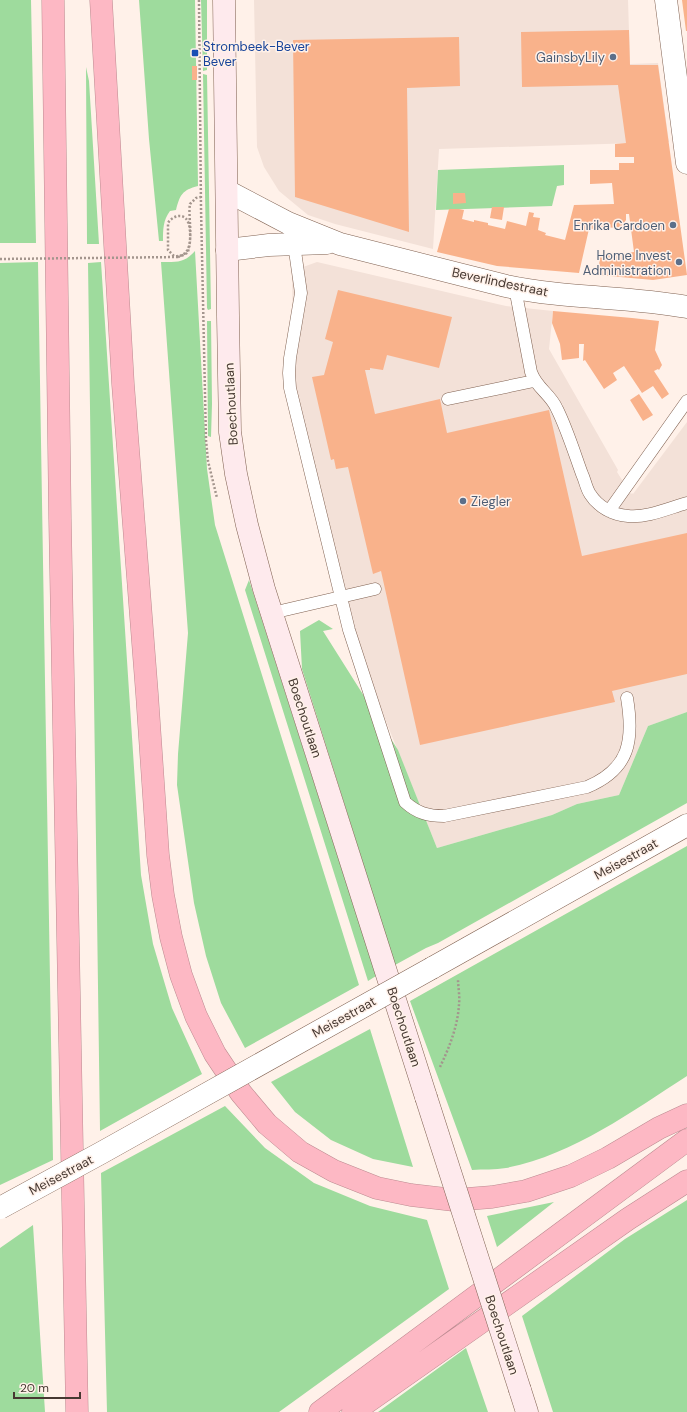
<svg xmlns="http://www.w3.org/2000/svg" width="687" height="1412" font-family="'DM Sans',sans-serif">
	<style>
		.built { fill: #f3e1d8 }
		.green { fill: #9edb9d }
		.building { fill: #f9b28b }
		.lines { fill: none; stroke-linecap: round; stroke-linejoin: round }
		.service-casing { stroke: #806252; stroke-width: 13 }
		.minor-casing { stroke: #806252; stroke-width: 23 }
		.secondary-casing { stroke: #806252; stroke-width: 23 }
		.motorway-casing { stroke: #bd8b91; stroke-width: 23 }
		.path { stroke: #a3958d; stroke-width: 2.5; stroke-dasharray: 2 2; stroke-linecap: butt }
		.service { stroke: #fff; stroke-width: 12 }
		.minor { stroke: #fff; stroke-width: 22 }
		.secondary { stroke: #feeaed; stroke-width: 22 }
		.motorway { stroke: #fdb8c4; stroke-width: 22 }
		.minor-bridge-casing { stroke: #806252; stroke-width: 23; stroke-linecap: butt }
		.secondary-bridge-casing { stroke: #806252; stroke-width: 23; stroke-linecap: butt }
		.path-bridge { stroke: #a3958d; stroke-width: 2.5; stroke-dasharray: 2 2; stroke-linecap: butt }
		.minor-bridge { stroke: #fff; stroke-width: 22 }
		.secondary-bridge { stroke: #feeaed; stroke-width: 22 }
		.transit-dot { fill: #1a4fb4; stroke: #fff1e9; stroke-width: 1.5 }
		.service-dot { fill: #5c6f8a; stroke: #fff1e9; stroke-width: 1.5 }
		.labels { text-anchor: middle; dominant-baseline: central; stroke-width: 3; stroke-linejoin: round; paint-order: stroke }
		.transit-label { font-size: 13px; fill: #164399; stroke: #fff1e9; text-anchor: start }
		.service-label { font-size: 13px; fill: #4e5e75; stroke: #fff1e9; text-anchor: end }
		.street-label { font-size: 13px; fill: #463831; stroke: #fff1e9 }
	</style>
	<rect width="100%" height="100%" fill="#fff1e9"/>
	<path class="built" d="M 254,0 L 628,0 L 630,64 L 658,63 L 669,142 L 439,149 L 433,249 L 335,224 L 308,215 L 279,191 L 264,167 L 257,147 Z
		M 317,262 L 506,306 L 553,311 L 549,349 L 618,470 L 617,472 L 631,494 L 632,493 L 633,494 L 687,422 L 687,712 L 648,726 L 619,795 L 577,804 L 552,815 L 437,848 L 346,622 L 294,403 L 292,271 Z"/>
	<path class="green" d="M 0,0 L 31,0 L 36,243 L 0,243 Z
		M 139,0 L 195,0 L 198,186 C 182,190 180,195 176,210 L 170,211 C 163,220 163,230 163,241 L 159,241 L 149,139 Z
		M 201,0 L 207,0 L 207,70 L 203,71 Z
		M 86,67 L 89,81 L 99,244 L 87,244 Z
		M 203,74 L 207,75 L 211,309 L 208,310 L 207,308 Z
		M 564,165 L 564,185 L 557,186 L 552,206 L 436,210 L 438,170 Z
		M 195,251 L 207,469 L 215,525 L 359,985 L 245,1048 L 221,1003 L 206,956 L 194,903 L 177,785 L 178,754 L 188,633 L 161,262 C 178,262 184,263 195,251 Z
		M 38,262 L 53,1160 L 0,1185 L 0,263 Z
		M 101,262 L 141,875 L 153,944 L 172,1008 L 202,1074 L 100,1131 L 88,263 Z
		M 207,321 L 211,321 L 212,404 L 211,437 L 208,436 Z
		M 249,580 L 376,976 L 368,981 L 245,590 Z
		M 319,620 L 333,629 L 323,631 L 398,750 L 437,848 L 552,815 L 577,804 L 619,795 L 648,726 L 687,712 L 687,803 L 438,943 L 426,948 L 395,965 L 302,669 L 300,631 Z
		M 687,846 L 687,1076 C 631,1112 573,1155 506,1168 C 495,1170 483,1169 472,1170 L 410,1001 Z
		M 370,1029 L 413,1167 L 373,1159 L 331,1140 L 295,1112 L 271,1082 Z
		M 225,1106 L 265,1148 L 314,1183 L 370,1206 L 427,1220 L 449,1289 L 279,1412 L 107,1412 L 101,1173 Z
		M 687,1200 L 687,1412 L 553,1412 L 522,1316 L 625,1239 Z
		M 554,1202 L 497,1247 L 487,1216 Z
		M 33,1225 L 45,1412 L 0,1412 L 0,1248 Z
		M 466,1348 L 488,1412 L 378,1412 Z"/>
	<path class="building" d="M 682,0 L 687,0 L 687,31 L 686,31 Z
		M 629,30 L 630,65 L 658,65 L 687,275 L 653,280 L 598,275 L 600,256 L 634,252 L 629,214 L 626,214 L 626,220 L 621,227 L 589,229 L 579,273 L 497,266 L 437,252 L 449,209 L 459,209 L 464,210 L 462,219 L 474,222 L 474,220 L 488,223 L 488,225 L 505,229 L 507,221 L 526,226 L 529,212 L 534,213 L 533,217 L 540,218 L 538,230 L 546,233 L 545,235 L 565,240 L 574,205 L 614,204 L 612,183 L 590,184 L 590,170 L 619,170 L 619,163 L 634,163 L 634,157 L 615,157 L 615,144 L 626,143 L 618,85 L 522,87 L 521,32 Z
		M 459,37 L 460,86 L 407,88 L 409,232 L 295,197 L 293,40 Z
		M 192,66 L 197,66 L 197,80 L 192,80 Z
		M 453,193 L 465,193 L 466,203 L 453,204 Z
		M 492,207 L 504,207 L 502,220 L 490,218 Z
		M 338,290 L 452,317 L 439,368 L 387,355 L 383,370 L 370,368 L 370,370 L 365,370 L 375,414 L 440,399 L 447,433 L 549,410 L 582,556 L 687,533 L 687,674 L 612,691 L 615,702 L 420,745 L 381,571 L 373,574 L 348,467 L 336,469 L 334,459 L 331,460 L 312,377 L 324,375 L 333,342 L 325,339 Z
		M 553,311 L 632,318 L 659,321 L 655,350 L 662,365 L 659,370 L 658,369 L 654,371 L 669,394 L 662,399 L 653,386 L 642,393 L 624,366 L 613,373 L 617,380 L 604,389 L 585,360 L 583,361 L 584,344 L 579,344 L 579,358 L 562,360 L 560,344 L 552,323 Z
		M 639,394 L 653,415 L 643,421 L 630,400 Z"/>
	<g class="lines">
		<defs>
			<path id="service" d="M 294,244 L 301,293 L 290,358 L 289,373 L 290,388 L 349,630 L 405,802 C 417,813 428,816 444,816 L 587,787 C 630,769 634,740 627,698
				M 515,288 L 531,372 C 537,389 550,393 557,409 C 567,429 574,452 582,474 C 585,480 586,488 590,494 C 598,507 613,515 628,516 C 647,518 669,508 687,503
				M 448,399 L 534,381
				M 609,511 L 687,401
				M 272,613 L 375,589"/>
			<path id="minor" d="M 666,0 L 687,163
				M 227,191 L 288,223 L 340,244 L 506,286 C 566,299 627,296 687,307
				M 227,250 L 269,245 L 327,243
				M 432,968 L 687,825"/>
			<path id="secondary" d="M 224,0 L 228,316 L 230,432 L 236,474 L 247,525 L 264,589 L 426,1097
				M 520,1390 L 527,1412"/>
			<path id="motorway" d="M 53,0 L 60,519 L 77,1412
				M 101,0 L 123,384 L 147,694 L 158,855 L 163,895 L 171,937 L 181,975 L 196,1016 L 215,1054 L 241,1093 L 267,1124 L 300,1152 L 334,1171 L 377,1188 L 411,1195 L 454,1200 L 492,1197 L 526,1191 L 571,1176 L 608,1158 L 659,1128 L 687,1115
				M 320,1412 L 687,1140
				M 353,1412 L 628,1219 L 687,1181"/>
		</defs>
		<use href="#service" class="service-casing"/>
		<use href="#minor" class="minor-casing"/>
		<use href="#secondary" class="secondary-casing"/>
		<use href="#motorway" class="motorway-casing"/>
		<path class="path" d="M 199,0 L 201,208 L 206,440 L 208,461 L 217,498
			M 178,257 C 181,256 184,255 187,253 C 191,248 191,227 188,222 C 184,212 172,216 168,223 L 168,250 L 174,256 C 199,259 187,219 190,204 L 196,198 L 201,197
			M 440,1067 C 449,1048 458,1026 459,1004 C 460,996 458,987 458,979"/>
		<use href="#service" class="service"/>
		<use href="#minor" class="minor"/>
		<use href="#secondary" class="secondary"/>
		<use href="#motorway" class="motorway"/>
		<defs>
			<path id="minor-bridge" d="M 0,1208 L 101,1153 L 432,968"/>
			<path id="secondary-bridge" d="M 426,1097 L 520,1390"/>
		</defs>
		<use href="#minor-bridge" class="minor-bridge-casing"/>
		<use href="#secondary-bridge" class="secondary-bridge-casing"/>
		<path class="path-bridge" d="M 0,259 L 178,257"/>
		<use href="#minor-bridge" class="minor-bridge"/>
		<use href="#secondary-bridge" class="secondary-bridge"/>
	</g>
	<rect class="transit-dot" x="191" y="49" width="8" height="8" rx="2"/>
	<g class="service-dot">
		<circle cx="613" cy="57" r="4"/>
		<circle cx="673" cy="225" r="4"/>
		<circle cx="679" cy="262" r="4"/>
		<circle cx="463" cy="501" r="4"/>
	</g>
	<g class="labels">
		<g class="transit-label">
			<text x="203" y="46">Strombeek-Bever<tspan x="203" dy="15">Bever</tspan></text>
		</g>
		<g class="service-label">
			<text x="605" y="57">GainsbyLily</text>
			<text x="665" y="225">Enrika Cardoen</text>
			<text x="671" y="255">Home Invest<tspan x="671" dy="15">Administration</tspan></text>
			<text x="471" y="501" text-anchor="start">Ziegler</text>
		</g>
		<g class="street-label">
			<text transform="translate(500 282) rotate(12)">Beverlindestraat</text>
			<text transform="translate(231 404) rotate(-93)">Boechoutlaan</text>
			<text transform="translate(305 718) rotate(72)">Boechoutlaan</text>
			<text transform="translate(626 859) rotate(-29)">Meisestraat</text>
			<text transform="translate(344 1017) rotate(-29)">Meisestraat</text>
			<text transform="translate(404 1027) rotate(72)">Boechoutlaan</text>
			<text transform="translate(61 1175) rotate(-28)">Meisestraat</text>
			<text transform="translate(502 1335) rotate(72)">Boechoutlaan</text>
		</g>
	</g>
	<path d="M14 1392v6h66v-6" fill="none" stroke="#463831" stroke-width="2"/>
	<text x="20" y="1392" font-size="12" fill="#463831" stroke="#fff1e9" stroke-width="3" paint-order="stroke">20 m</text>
</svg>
